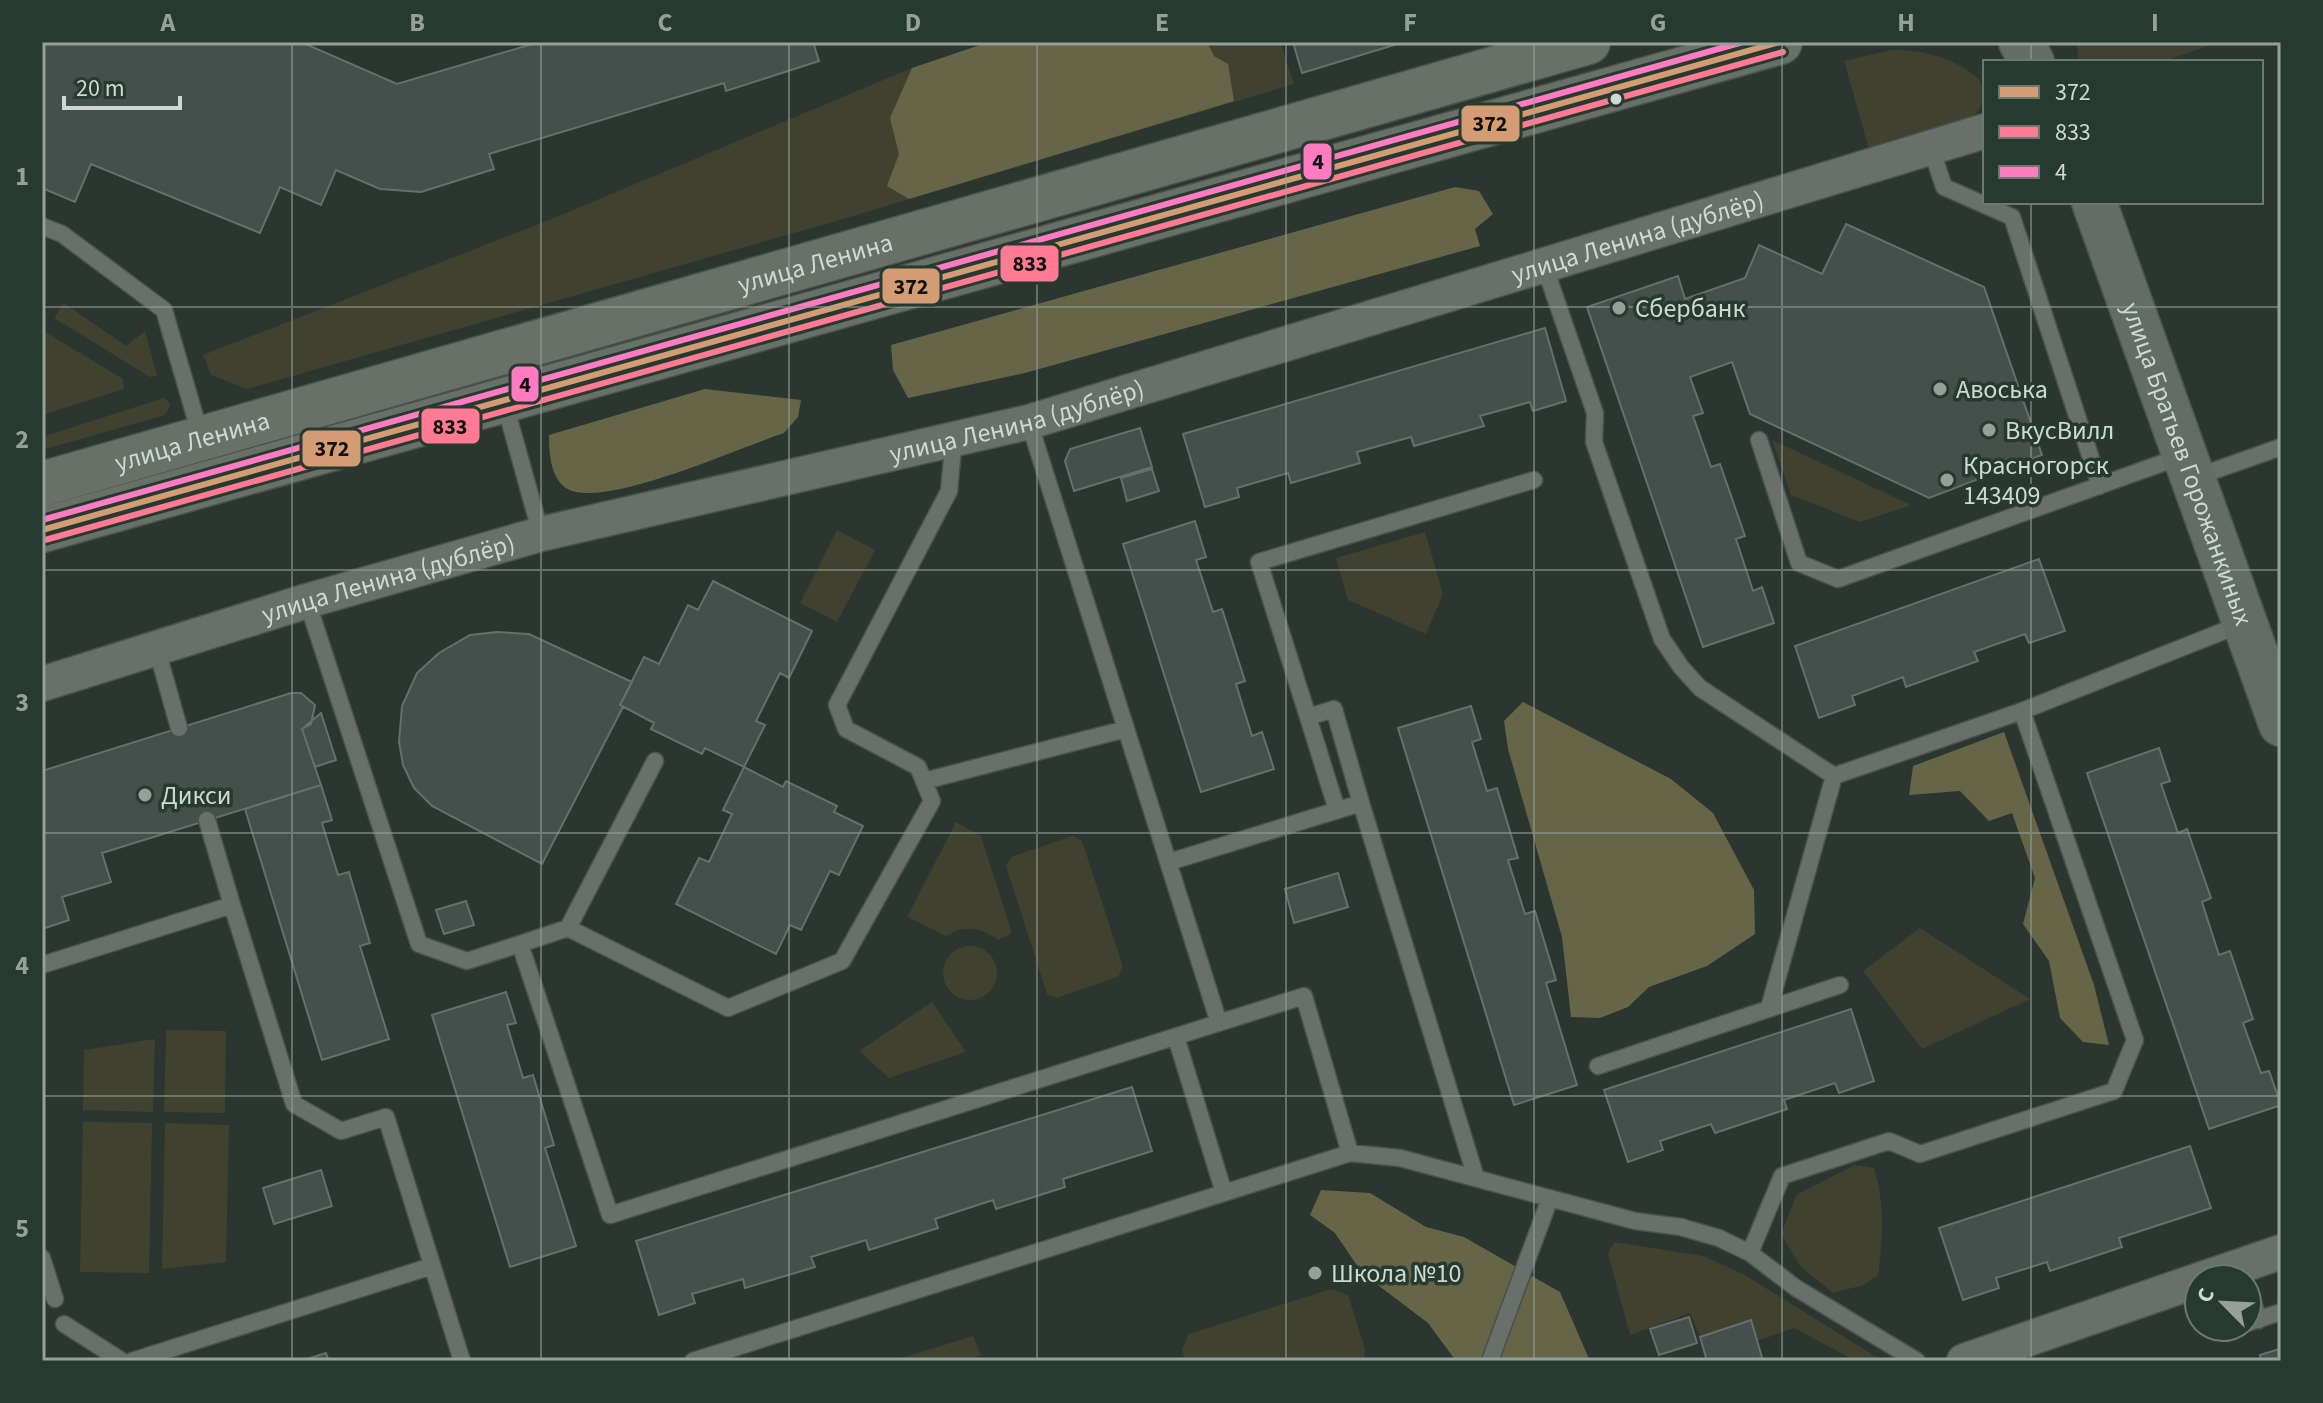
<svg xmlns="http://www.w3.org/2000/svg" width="2323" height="1403" font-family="'Source Sans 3',sans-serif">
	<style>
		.green { fill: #414130 }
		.forest { fill: #676547 }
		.building { fill: #454f4c; stroke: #656f6c; stroke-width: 2 }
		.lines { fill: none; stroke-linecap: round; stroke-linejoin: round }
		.lane-casing { stroke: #49524d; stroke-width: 19 }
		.street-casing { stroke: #49524d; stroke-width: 37 }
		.secondary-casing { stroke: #49524d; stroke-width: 47 }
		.primary-casing { stroke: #49524d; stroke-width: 47 }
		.lane { stroke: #69706c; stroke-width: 16 }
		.street { stroke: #69706c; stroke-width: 34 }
		.secondary { stroke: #636c66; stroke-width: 44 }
		.primary { stroke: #677168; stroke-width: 44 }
		.bus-1-casing { stroke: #273a2f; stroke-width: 12 }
		.bus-2-casing { stroke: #273a2f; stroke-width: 12 }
		.bus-3-casing { stroke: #273a2f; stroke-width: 12 }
		.bus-1 { stroke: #d39c74; stroke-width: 6 }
		.bus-2 { stroke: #fe7a93; stroke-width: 6 }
		.bus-3 { stroke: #fe7ac1; stroke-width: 6 }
		.grid { fill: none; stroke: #94a099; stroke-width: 2; stroke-opacity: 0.55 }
		.bus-dot { fill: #cdd9d2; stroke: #273a2f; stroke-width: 3 }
		.poi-dot { fill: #94a099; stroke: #273a2f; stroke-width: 3 }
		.labels { text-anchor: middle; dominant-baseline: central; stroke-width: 7; stroke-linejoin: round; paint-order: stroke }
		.street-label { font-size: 26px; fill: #cdd9d2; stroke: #273a2f }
		.poi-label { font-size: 26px; fill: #cdd9d2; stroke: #273a2f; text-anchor: start }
		.line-badge { stroke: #273a2f; stroke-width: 3 }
		.pale-badge-label { font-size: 22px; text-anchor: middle; font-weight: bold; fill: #111 }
		.neatline { fill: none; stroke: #94a099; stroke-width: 3 }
		.grid-label { font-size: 26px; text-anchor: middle; font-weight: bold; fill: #94a099 }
	</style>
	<rect width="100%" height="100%" fill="#2b3630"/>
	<path class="green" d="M 989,42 L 1280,42 L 1294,84 L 843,219 L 247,389 L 211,375 L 203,355 L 549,220 L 912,68 Z
		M 2076,42 L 2219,42 L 2162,62 L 2079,62 Z
		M 1892,50 C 1926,50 1955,58 1981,81 C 1983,93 1985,107 1973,116 C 1954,130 1894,141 1869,149 L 1844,61 Z
		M 64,303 L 126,346 L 145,331 L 157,376 L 150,377 L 54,318 Z
		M 42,330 L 123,379 L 124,389 L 42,415 Z
		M 164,398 L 171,404 L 165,415 L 42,450 L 42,437 Z
		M 1772,440 L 1911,505 L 1860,522 L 1791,495 Z
		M 837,530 L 875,550 L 837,622 L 800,603 Z
		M 1425,532 L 1443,594 L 1426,634 L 1348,600 L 1336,558 Z
		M 956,822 L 981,836 L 1012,933 L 998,940 C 981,927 964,925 946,936 L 907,917 Z
		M 1072,836 L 1082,841 L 1123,967 L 1118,977 L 1056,998 L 1047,994 L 1006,866 L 1011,857 Z
		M 1920,928 L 2030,999 L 1922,1049 L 1863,971 Z
		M943 973a27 27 0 1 1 54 0a27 27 0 1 1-54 0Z
		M 932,1002 L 966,1052 L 889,1078 L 859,1051 Z
		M 166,1030 L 226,1031 L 225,1113 L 164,1112 Z
		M 155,1039 L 153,1112 L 83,1110 L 84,1050 Z
		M 83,1122 L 152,1123 L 149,1273 L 80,1272 Z
		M 165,1123 L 229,1125 L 226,1262 L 162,1269 Z
		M 1855,1165 L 1874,1168 C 1885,1203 1883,1239 1878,1275 L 1864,1285 L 1833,1293 L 1800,1266 L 1781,1234 L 1797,1194 Z
		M 1614,1242 L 1703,1256 L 1745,1275 L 1883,1361 L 1856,1361 L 1794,1328 L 1757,1341 L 1750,1321 L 1700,1337 L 1690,1313 L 1630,1335 L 1608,1254 Z
		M 1331,1289 L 1348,1295 L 1365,1349 L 1364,1361 L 1185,1361 L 1182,1349 L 1189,1334 Z
		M 973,1336 L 981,1355 L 964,1361 L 892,1361 Z"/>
	<path class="forest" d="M 989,42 L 1207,42 L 1214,56 L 1228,64 L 1234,101 L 909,199 L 887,186 L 899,154 L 890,118 L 912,68 Z
		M 1455,187 L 1479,191 L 1493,214 L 1475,229 L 1480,246 L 1025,373 L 908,398 L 893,370 L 891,345 Z
		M 705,389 L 801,400 L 798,417 L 784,433 C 736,449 622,501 576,492 C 551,487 549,456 549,435 Z
		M 1523,702 L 1671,779 L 1713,813 L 1754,890 L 1755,934 L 1707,966 L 1649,987 L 1628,1007 L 1600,1018 L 1571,1017 L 1562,937 L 1508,749 L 1504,721 Z
		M 2004,732 L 2094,985 L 2109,1045 L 2083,1042 L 2060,1018 L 2049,961 L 2023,924 L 2035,878 L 2012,813 L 1989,821 L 1960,791 L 1909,795 L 1913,766 Z
		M 1321,1190 L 1370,1193 L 1426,1227 L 1464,1237 L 1560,1292 L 1590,1361 L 1456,1361 L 1428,1323 L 1362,1273 L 1335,1233 L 1310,1215 Z"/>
	<path class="building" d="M 42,42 L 301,42 L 397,84 L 539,42 L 823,42 L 814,45 L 819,61 L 726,91 L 724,83 L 489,154 L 494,169 L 421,192 L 380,189 L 336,170 L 321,205 L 280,187 L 260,233 L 91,164 L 75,202 L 42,188 Z
		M 1293,42 L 1404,42 L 1302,73 Z
		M 1846,224 L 1984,287 L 2042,455 L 1929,498 L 1750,414 L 1732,362 L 1690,377 L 1703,413 L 1693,416 L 1711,467 L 1720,464 L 1745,536 L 1736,539 L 1753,591 L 1762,587 L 1774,623 L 1703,647 L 1587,307 L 1678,276 L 1685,299 L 1745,278 L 1759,245 L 1822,274 Z
		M 1545,328 L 1566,401 L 1533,411 L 1530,402 L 1480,416 L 1484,426 L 1414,446 L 1411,437 L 1357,452 L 1360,463 L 1291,483 L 1288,473 L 1237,488 L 1239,497 L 1205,507 L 1183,434 Z
		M 1140,428 L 1152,467 L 1074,491 L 1065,461 L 1070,449 Z
		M 1152,469 L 1159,491 L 1127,501 L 1121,478 Z
		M 1195,521 L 1206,557 L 1196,560 L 1213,612 L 1222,609 L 1245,681 L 1236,684 L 1252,736 L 1262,732 L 1274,769 L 1201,792 L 1123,544 Z
		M 2039,559 L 2065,631 L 2029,643 L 2025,634 L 1974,652 L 1978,661 L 1906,687 L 1903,677 L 1852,696 L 1855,705 L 1819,718 L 1795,646 Z
		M 713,581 L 812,631 L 789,678 L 780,673 L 756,721 L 765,725 L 744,767 L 705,748 L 702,754 L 651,729 L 654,723 L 620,705 L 644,657 L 659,664 L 688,605 L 698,610 Z
		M 497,632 L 529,634 L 632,682 L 620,705 L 623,707 L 542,864 L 432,806 L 414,788 L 403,765 L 399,742 L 402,706 L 417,673 L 439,653 L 470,635 Z
		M 291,693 L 301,693 L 315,705 L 311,724 L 302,729 L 321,785 L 102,853 L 111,882 L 62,897 L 69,920 L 42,929 L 42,771 Z
		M 1471,706 L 1481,739 L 1472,742 L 1487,791 L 1497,788 L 1518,858 L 1508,860 L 1525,914 L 1535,911 L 1556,980 L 1546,983 L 1577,1085 L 1514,1105 L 1398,728 Z
		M 321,713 L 336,760 L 315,767 L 302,729 Z
		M 2159,748 L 2170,781 L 2161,784 L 2178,833 L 2187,829 L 2211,898 L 2202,902 L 2219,955 L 2230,951 L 2253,1019 L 2243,1023 L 2261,1073 L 2269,1071 L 2281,1105 L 2209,1129 L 2087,773 Z
		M 744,767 L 783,787 L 786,781 L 837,806 L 834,812 L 863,826 L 839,875 L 830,871 L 801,930 L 790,925 L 776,954 L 676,904 L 699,858 L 709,862 L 732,814 L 723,810 Z
		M 321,785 L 332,820 L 322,823 L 338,875 L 349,872 L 370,943 L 360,946 L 389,1039 L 322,1060 L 245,809 Z
		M 1338,873 L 1348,907 L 1294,923 L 1285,889 Z
		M 466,901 L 474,925 L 444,934 L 436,910 Z
		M 506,992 L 516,1023 L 507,1025 L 523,1078 L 533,1075 L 554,1145 L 545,1148 L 576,1246 L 510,1267 L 432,1015 Z
		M 1851,1009 L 1874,1081 L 1839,1093 L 1835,1083 L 1784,1100 L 1787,1109 L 1715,1133 L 1711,1124 L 1660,1141 L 1663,1150 L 1628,1162 L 1604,1090 Z
		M 1132,1087 L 1152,1151 L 1063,1179 L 1065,1187 L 996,1209 L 993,1200 L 935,1219 L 938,1228 L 869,1250 L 866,1240 L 811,1257 L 815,1267 L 745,1288 L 743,1279 L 692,1294 L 695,1303 L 659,1315 L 636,1241 Z
		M 2190,1146 L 2211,1208 L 2119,1238 L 2122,1247 L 2050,1271 L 2047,1262 L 1996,1278 L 1999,1288 L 1963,1300 L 1939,1228 Z
		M 321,1170 L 332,1206 L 274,1224 L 263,1188 Z
		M 1689,1317 L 1697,1343 L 1659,1355 L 1650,1329 Z
		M 1751,1320 L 1763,1361 L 1707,1361 L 1700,1337 Z
		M 2279,1349 L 2281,1361 L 2261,1361 L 2260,1355 Z
		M 326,1353 L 329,1361 L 301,1361 Z"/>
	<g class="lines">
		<defs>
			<path id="lane" d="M 1931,148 L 1944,187 L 2012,217 L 2100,486
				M 42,226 L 62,234 L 164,310 L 201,437
				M 1544,265 L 1595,413 L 1594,442 L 1662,639 L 1681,667 L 1700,688 L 1834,776 L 2022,711 L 2244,623
				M 504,401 L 541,534
				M 1029,422 L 1219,1023
				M 1759,440 L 1799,563 L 1838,579 L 2185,455
				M 2196,477 L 2281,447
				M 307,601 L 419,944 L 467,961 L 520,944 L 610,1215 L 1304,996 L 1350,1153
				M 157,650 L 179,728
				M 1308,717 L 1337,810
				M 924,781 L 1126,729
				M 1361,803 L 1476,1178
				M 207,820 L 232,905
				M 1169,862 L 1361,803 L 1334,709 L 1308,717 L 1259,562 L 1534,480
				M 568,928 L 655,761
				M 520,944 L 568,928 L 728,1008 L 842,961 L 932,801 L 918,767 L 846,729 L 837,705 L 949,491 L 954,438
				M 42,965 L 232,905 L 294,1104 L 341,1131 L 386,1117 L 462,1361
				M 1769,1008 L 1834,776
				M 1176,1037 L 1224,1193
				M 1598,1066 L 1840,985
				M 1750,1253 L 1782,1176 L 1889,1141 L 1920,1154 L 2114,1091 L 2135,1040 L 2022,711
				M 42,1258 L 55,1299
				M 2247,1286 L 2259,1320
				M 2247,1323 L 2281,1312
				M 64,1324 L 122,1361
				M 2221,1332 L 2235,1327
				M 132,1361 L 432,1266
				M 693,1361 L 1350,1153 L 1400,1158 L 1635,1221 L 1681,1227 L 1719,1238 L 1750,1253 L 1796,1288 L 1917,1361
				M 1490,1361 L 1550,1198"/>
			<g id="street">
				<path id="s1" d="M 42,684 L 307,601 L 541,534 L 1029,422 L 1985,131"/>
				<path d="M 2202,1279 L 2281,1252"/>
				<path d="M 1964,1361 L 2199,1280"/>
			</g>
			<g id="secondary">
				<path d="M 2021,42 L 2032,62"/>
				<path id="s2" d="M 2094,202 L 2281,724"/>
			</g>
			<g id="primary">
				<path id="s3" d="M 42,484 L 1588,42"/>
				<path d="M 42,530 L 1780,42"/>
			</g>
		</defs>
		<use href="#lane" class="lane-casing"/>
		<use href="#street" class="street-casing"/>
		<use href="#secondary" class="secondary-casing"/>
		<use href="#primary" class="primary-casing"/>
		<use href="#lane" class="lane"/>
		<use href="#street" class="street"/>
		<use href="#secondary" class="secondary"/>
		<use href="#primary" class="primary"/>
		<defs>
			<path id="bus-1" d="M 42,530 L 1780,42"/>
			<path id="bus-2" d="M 45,540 L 1783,52"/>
			<path id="bus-3" d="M 42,520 L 1743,42"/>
		</defs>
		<use href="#bus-1" class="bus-1-casing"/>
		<use href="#bus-2" class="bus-2-casing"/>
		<use href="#bus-3" class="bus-3-casing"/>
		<use href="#bus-1" class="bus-1"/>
		<use href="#bus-2" class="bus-2"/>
		<use href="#bus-3" class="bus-3"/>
	</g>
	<path class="grid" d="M 292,42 L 292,1361M 541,42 L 541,1361M 789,42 L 789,1361M 1037,42 L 1037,1361M 1286,42 L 1286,1361M 1534,42 L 1534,1361M 1782,42 L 1782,1361M 2031,42 L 2031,62M 2031,202 L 2031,1361M 42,307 L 2281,307M 42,570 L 2281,570M 42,833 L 2281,833M 42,1096 L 2281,1096"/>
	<circle class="bus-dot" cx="1616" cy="99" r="7"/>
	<g class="poi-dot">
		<circle cx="1619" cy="308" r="8"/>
		<circle cx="1940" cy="389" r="8"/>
		<circle cx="1989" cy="430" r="8"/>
		<circle cx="1947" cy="480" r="8"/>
		<circle cx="145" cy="795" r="8"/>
		<circle cx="1315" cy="1273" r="8"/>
	</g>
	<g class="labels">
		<g class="street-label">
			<text stroke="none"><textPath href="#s1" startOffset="1658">улица Ленина (дублёр)</textPath></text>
			<text stroke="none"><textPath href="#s3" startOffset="804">улица Ленина</textPath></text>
			<text stroke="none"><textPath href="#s1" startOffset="1010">улица Ленина (дублёр)</textPath></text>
			<text stroke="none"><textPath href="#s3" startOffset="156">улица Ленина</textPath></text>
			<text stroke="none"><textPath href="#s2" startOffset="278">улица Братьев Горожанкиных</textPath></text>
			<text stroke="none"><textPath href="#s1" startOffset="362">улица Ленина (дублёр)</textPath></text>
		</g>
		<g class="poi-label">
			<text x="1635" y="308">Сбербанк</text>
			<text x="1956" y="389">Авоська</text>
			<text x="2005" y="430">ВкусВилл</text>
			<text x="1963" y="465">Красногорск<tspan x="1963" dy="30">143409</tspan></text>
			<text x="161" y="795">Дикси</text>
			<text x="1331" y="1273">Школа №10</text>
		</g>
	</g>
	<g class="line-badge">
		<rect x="1460" y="104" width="61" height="39" rx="8" fill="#d39c74"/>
		<rect x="1302" y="142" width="31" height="39" rx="8" fill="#fe7ac1"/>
		<rect x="999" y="244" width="61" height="39" rx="8" fill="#fe7a93"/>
		<rect x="881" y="267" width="60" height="38" rx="8" fill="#d39c74"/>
		<rect x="510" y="365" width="30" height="38" rx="8" fill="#fe7ac1"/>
		<rect x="420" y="407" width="61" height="38" rx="8" fill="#fe7a93"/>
		<rect x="301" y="429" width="61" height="39" rx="8" fill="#d39c74"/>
	</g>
	<g class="pale-badge-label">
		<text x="1490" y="131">372</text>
		<text x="1318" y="169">4</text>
		<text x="1030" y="271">833</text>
		<text x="911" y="294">372</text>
		<text x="525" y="392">4</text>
		<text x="450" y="434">833</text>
		<text x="332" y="456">372</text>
	</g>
	<rect width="2323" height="1403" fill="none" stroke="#273a2f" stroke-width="88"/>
	<rect x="1983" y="60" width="280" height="144" fill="#273a2f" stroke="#697a70" stroke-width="2"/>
	<rect x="1999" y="86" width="40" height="12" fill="#d39c74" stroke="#697a70" stroke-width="2"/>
	<text x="2055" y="100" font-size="24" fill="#cdd9d2">372</text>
	<rect x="1999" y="126" width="40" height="12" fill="#fe7a93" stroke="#697a70" stroke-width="2"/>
	<text x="2055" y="140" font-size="24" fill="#cdd9d2">833</text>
	<rect x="1999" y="166" width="40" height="12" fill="#fe7ac1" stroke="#697a70" stroke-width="2"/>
	<text x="2055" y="180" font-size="24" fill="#cdd9d2">4</text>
	<g transform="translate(2223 1303) rotate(294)"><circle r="38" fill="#273a2f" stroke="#697a70" stroke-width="2"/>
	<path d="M0-6L14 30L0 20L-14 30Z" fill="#94a099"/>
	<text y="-12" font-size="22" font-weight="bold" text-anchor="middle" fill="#cdd9d2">С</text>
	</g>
	<path d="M64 96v12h116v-12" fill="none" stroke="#cdd9d2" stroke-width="4"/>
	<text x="76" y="96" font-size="24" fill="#cdd9d2" stroke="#273a2f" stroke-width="6" paint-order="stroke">20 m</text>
	<rect x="44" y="44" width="2235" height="1315" class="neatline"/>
	<g class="grid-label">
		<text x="168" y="31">A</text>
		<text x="417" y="31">B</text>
		<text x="665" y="31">C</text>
		<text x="913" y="31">D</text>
		<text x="1162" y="31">E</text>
		<text x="1410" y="31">F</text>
		<text x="1658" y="31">G</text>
		<text x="1906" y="31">H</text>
		<text x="2155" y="31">I</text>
		<text x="22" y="185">1</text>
		<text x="22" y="448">2</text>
		<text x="22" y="711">3</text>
		<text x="22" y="974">4</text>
		<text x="22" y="1237">5</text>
	</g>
</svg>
